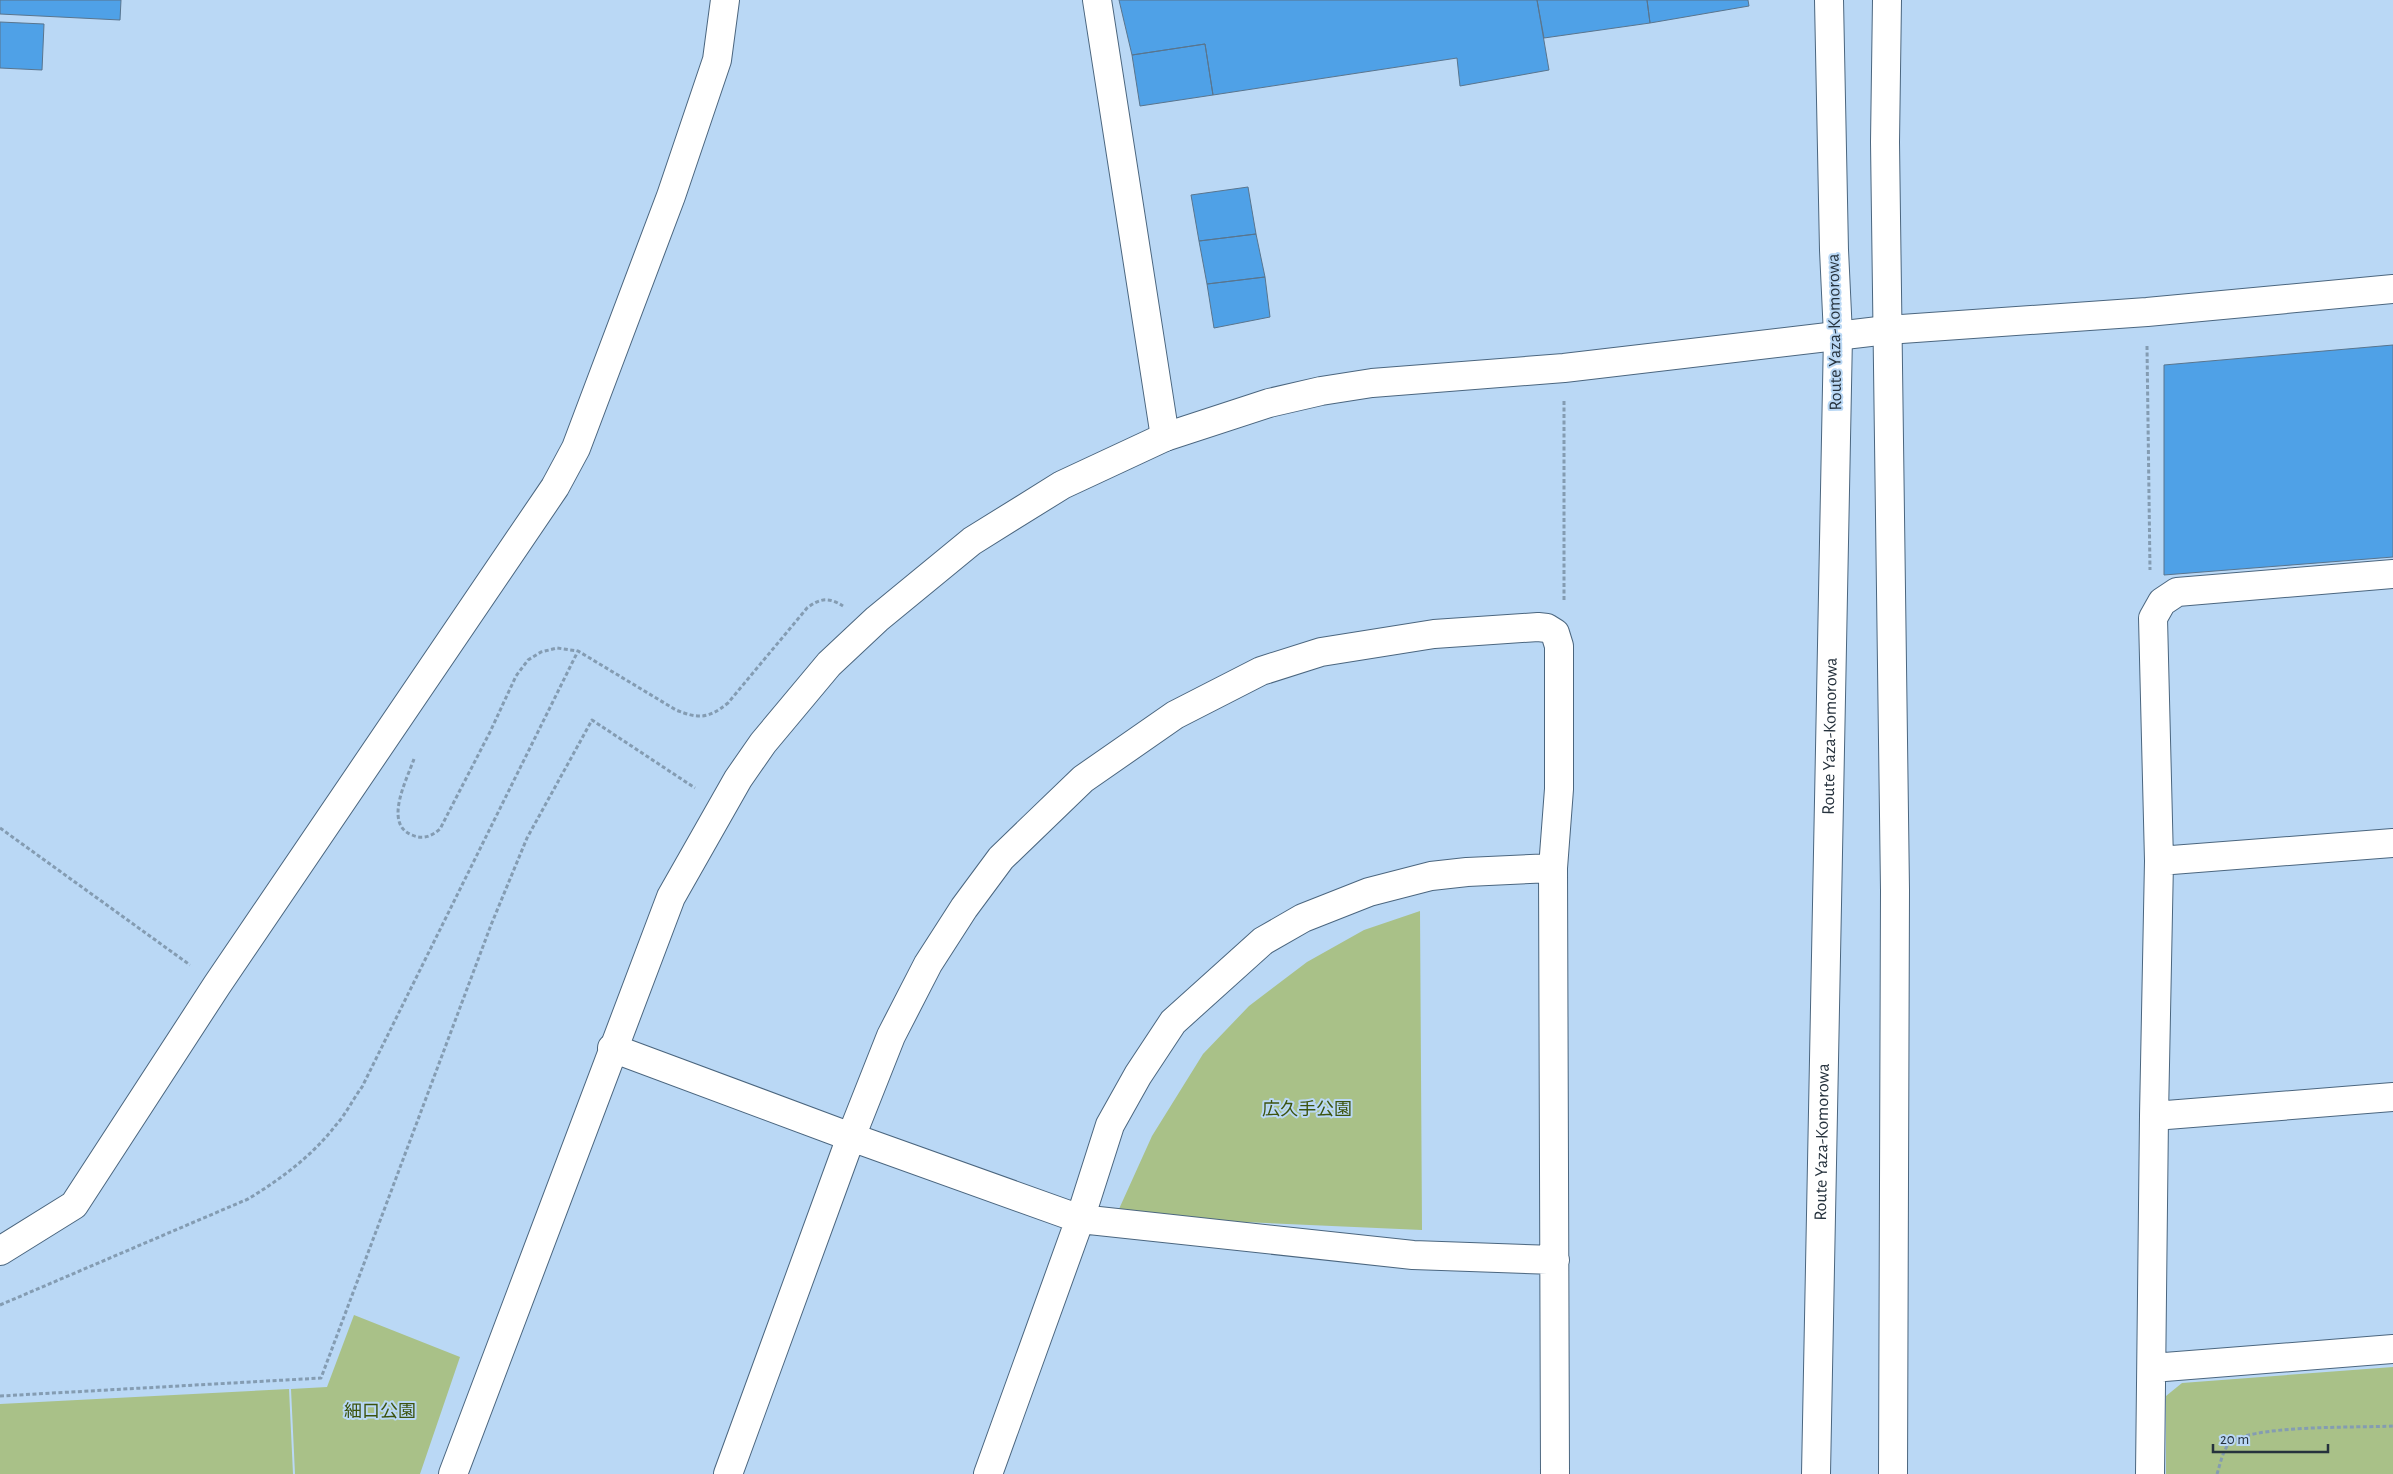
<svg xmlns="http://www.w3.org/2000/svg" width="2393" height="1474" font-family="'Alegreya Sans','Noto Sans JP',sans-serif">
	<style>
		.green { fill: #a9c188 }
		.building { fill: #4fa1e7; stroke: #59758e }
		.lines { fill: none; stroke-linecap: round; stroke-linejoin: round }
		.minor-casing { stroke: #4b667f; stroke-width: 30 }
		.tertiary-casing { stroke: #4b667f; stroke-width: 30 }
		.secondary-casing { stroke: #4b667f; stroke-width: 30 }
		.path { stroke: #849cb2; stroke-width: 3; stroke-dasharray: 4 2.5; stroke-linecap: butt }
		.minor { stroke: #fff; stroke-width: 28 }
		.tertiary { stroke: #fff; stroke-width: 28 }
		.secondary { stroke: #fff; stroke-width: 28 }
		.labels { text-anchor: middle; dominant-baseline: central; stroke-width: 4; stroke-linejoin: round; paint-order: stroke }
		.street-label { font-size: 18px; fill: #26323d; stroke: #bad8f5 }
		.park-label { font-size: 18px; fill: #3c530e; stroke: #bad8f5 }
	</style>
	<rect width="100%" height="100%" fill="#bad8f5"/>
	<path class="green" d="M 1420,911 L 1422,1230 L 1131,1217 L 1119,1209 L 1152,1136 L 1203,1054 L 1249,1006 L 1307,962 L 1364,930 Z
		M 354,1315 L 460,1357 L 420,1474 L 295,1474 L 291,1389 L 327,1387 Z
		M 2393,1367 L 2393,1474 L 2166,1474 L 2166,1396 L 2182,1383 Z
		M 289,1389 L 293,1474 L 0,1474 L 0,1404 Z"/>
	<path class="building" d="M 0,0 L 121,0 L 120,20 L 0,14 Z
		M 1119,0 L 1537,0 L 1549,70 L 1460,86 L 1457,58 L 1213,95 L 1205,44 L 1132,55 Z
		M 1537,0 L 1647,0 L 1650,23 L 1544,38 Z
		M 1647,0 L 1748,0 L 1749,6 L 1650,23 Z
		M 0,22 L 44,24 L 42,70 L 0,68 Z
		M 1205,44 L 1213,95 L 1140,106 L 1132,55 Z
		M 1248,187 L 1256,234 L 1199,241 L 1191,195 Z
		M 1256,234 L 1265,277 L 1207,284 L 1199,241 Z
		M 1265,277 L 1270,317 L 1214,328 L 1207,284 Z
		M 2393,345 L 2393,557 L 2164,575 L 2164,365 Z"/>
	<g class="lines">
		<defs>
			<path id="minor" d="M 1097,0 L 1165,437
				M 2159,861 L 2393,843
				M 612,1048 L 851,1137 L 1080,1219 L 1413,1255 L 1555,1260
				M 2154,1116 L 2393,1097
				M 0,1251 L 74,1205 L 217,985 L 555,487 L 576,448 L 671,196 L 717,60 L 725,0
				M 2152,1368 L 2393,1349
				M 728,1474 L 851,1137 L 891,1036 L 928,964 L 964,908 L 1001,858 L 1083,779 L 1175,715 L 1261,671 L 1321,652 L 1434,634 L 1538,627 L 1547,628 L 1555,633 L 1559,646 L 1559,789 L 1553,868 L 1555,1474
				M 988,1474 L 1080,1219 L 1110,1125 L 1138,1075 L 1173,1022 L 1263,941 L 1303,918 L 1369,892 L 1431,876 L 1467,872 L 1553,868
				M 2150,1474 L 2154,1116 L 2159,861 L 2153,618 L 2162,602 L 2177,592 L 2393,574"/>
			<path id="tertiary" d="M 453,1474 L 671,897 L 738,779 L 763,743 L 829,664 L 877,619 L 972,541 L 1062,485 L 1165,437 L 1269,403 L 1321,391 L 1372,383 L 1564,368 L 1887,330 L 2147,312 L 2393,289"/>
			<g id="secondary">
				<path d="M 1887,0 L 1885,142 L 1895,890 L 1893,1474"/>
				<path id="s1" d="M 1816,1474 L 1838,335 L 1834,250 L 1829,0"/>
			</g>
		</defs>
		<use href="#minor" class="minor-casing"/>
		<use href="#tertiary" class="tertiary-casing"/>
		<use href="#secondary" class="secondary-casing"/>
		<path class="path" d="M 2147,346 L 2150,570
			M 1564,401 L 1564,600
			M 414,759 C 407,779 383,824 412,835 C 423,840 432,836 440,829 L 490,732 L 516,676 L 528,660 L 541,652 L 557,648 L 578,651 L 676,710 C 699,719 708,719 728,703 L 807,608 C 820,598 829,597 843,606
			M 0,828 L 190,965
			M 0,1305 L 248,1199 C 281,1179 312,1156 336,1125 C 346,1114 353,1099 362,1087 L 578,651
			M 0,1396 L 321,1378 L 491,925 L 527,838 L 592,720 L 695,788
			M 2217,1474 C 2220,1465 2222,1453 2228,1445 C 2243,1424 2364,1428 2393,1426"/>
		<use href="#minor" class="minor"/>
		<use href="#tertiary" class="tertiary"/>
		<use href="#secondary" class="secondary"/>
	</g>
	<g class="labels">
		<g class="street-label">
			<text transform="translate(1835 332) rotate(-91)">Route Yaza-Komorowa</text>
			<text stroke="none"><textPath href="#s1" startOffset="738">Route Yaza-Komorowa</textPath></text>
			<text stroke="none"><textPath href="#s1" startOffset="332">Route Yaza-Komorowa</textPath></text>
		</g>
		<g class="park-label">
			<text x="1307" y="1110">広久手公園</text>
			<text x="380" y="1412">細口公園</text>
		</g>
	</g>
	<path d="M2213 1444v8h115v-8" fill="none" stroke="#26323d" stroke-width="2.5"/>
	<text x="2220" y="1444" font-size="15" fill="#26323d" stroke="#bad8f5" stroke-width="4" paint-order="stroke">20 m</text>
</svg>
